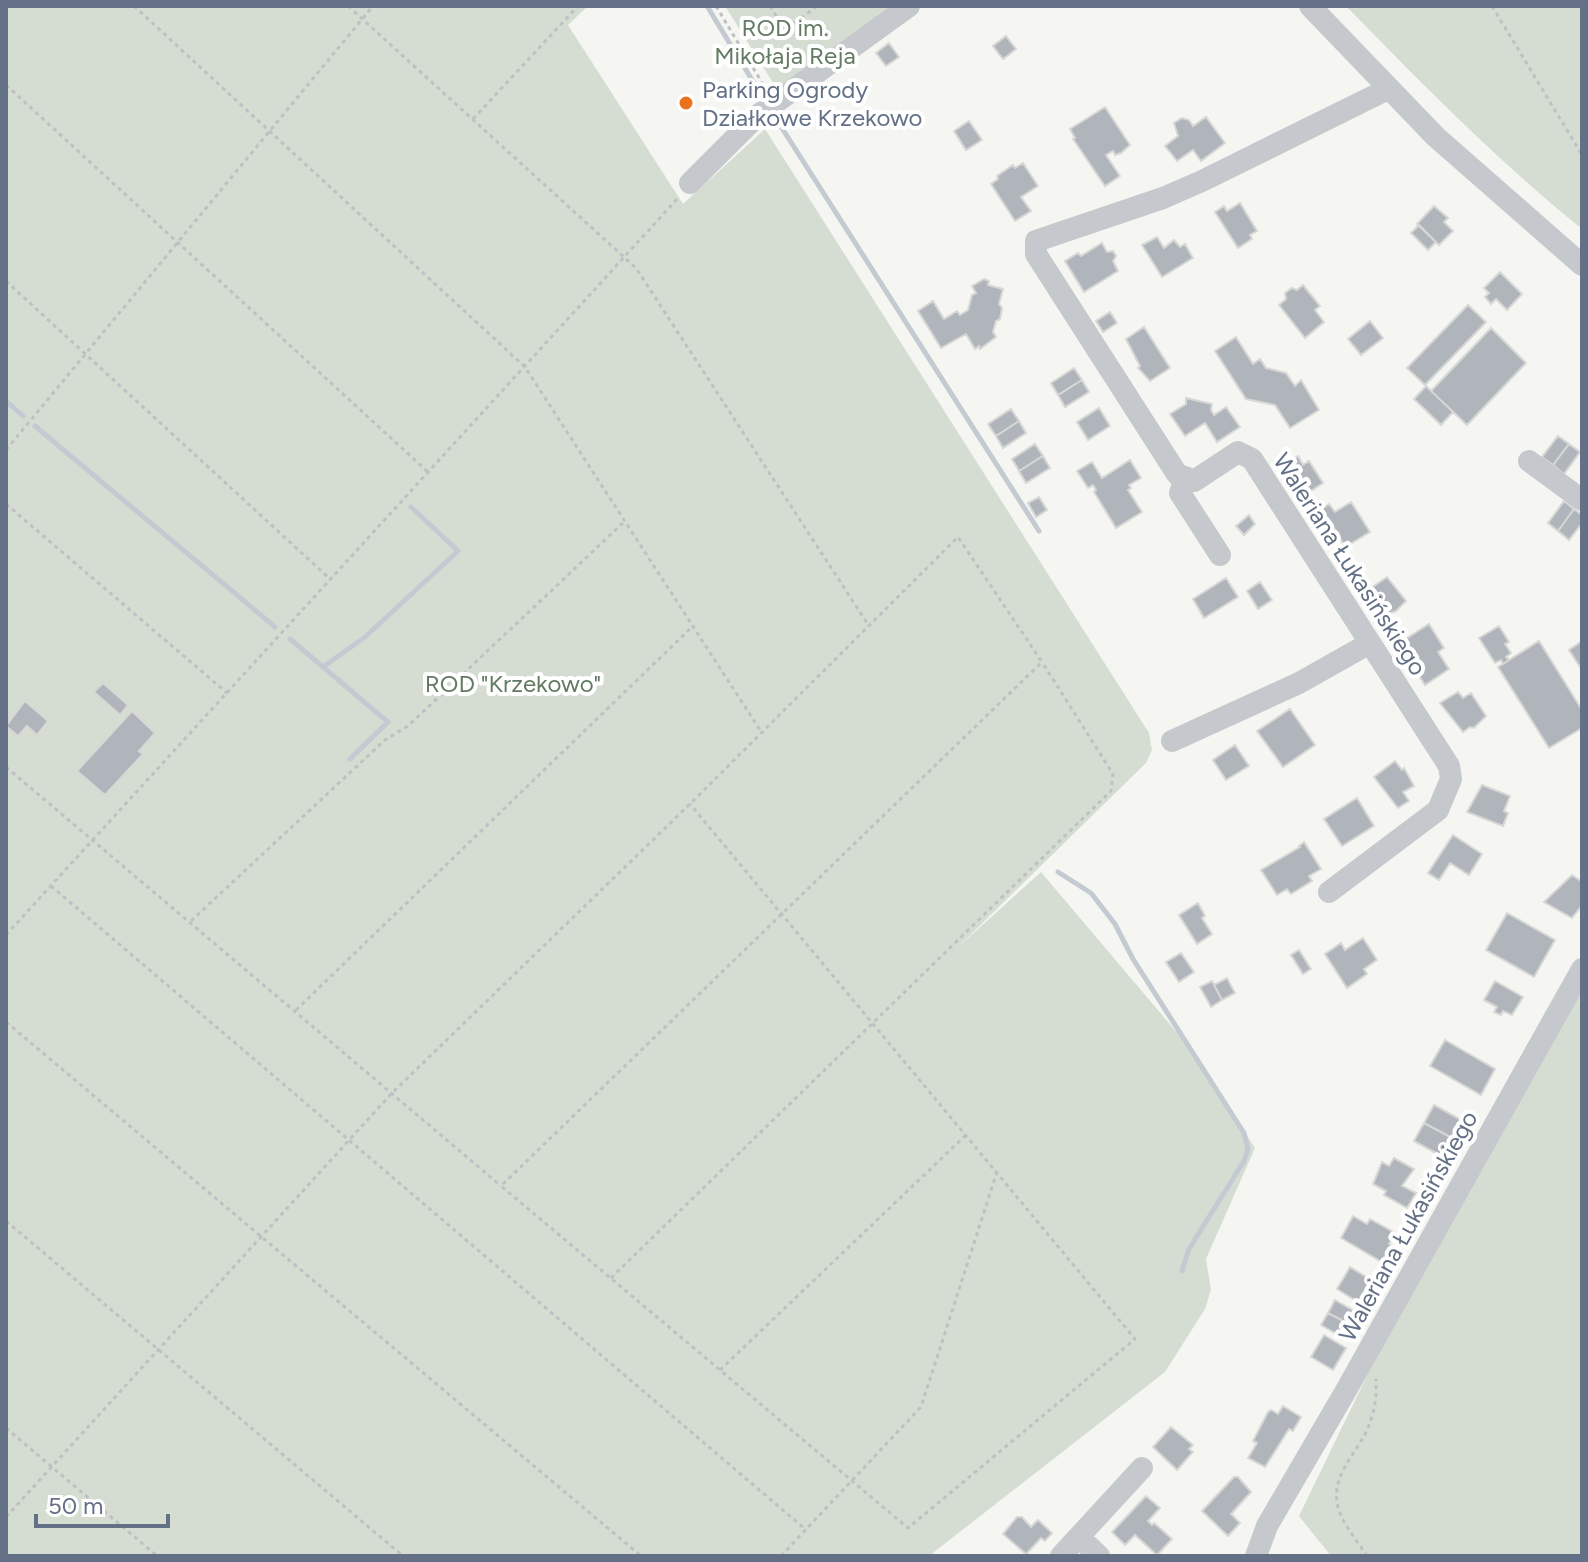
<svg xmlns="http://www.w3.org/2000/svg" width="1588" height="1562" font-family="Figtree,sans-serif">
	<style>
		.green { fill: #d5ddd3 }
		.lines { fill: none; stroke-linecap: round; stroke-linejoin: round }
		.stream { stroke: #c3cad2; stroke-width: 5 }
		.building { fill: #b0b5bc; stroke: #d7d7d5; stroke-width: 2 }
		.path { stroke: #bfc0c3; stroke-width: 3; stroke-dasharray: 4 4; stroke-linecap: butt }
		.minor { stroke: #c5c8cc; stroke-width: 22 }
		.poi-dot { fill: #ec711c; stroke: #fff; stroke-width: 3 }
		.labels { text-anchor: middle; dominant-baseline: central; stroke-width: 8; stroke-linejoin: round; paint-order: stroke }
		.park-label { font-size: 24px; fill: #637b62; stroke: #fff }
		.poi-label { font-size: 24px; fill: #637085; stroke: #fff; text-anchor: start }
		.street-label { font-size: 24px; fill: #637085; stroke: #fff }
	</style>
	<rect width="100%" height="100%" fill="#f5f6f2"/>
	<path class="green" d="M 6,6 L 588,6 L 568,25 L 683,204 L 765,129 L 1149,733 L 1152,750 L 1146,763 L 958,947 L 1041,872 L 1190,1048 L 1255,1148 L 1206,1259 L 1211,1290 L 1205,1309 L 1165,1372 L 929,1556 L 6,1556 Z
		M 725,6 L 890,6 L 777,89 Z
		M 1346,6 L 1582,6 L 1582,229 C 1498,161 1422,84 1346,6 Z
		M 1582,985 L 1582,1556 L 1331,1556 L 1299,1516 L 1394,1320 Z"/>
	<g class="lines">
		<path class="stream" d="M 707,6 L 763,98
			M 780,125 L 1039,531
			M 6,401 L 23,416
			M 35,426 L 275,627
			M 290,639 L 388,722 L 350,759
			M 323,667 L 365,637 L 458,551 L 411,507
			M 1058,872 L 1091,893 L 1115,924 L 1133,959 L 1244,1133 L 1248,1149 L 1244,1161 L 1189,1249 L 1182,1271"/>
	</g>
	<path class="building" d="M 1006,36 L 1016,49 L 1003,59 L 993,46 Z
		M 889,43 L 899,57 L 886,66 L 876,53 Z
		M 1105,107 L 1130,145 L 1121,153 L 1115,155 L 1113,151 L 1106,155 L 1120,176 L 1105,186 L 1073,139 L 1075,138 L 1070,129 Z
		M 1206,117 L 1225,143 L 1201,161 L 1193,150 L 1177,161 L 1165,146 L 1178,136 L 1174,123 L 1182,118 L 1189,120 L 1193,126 Z
		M 969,121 L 982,140 L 966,150 L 954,131 Z
		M 1023,163 L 1038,186 L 1021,197 L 1031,211 L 1015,221 L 991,184 L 998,179 L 997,176 L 1013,165 L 1015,168 Z
		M 1240,203 L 1257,231 L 1250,235 L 1252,239 L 1238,248 L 1215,212 L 1224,206 L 1227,211 Z
		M 1434,206 L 1448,218 L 1444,222 L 1453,231 L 1439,245 L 1417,224 Z
		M 1419,225 L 1436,242 L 1428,250 L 1411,233 Z
		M 1157,237 L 1164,248 L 1174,240 L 1180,247 L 1185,244 L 1193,258 L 1162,277 L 1142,245 Z
		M 1102,243 L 1107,252 L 1113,251 L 1116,256 L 1113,261 L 1118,271 L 1084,292 L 1065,261 L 1078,253 L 1081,256 Z
		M 1500,272 L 1522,294 L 1507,310 L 1496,299 L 1491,304 L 1485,297 L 1489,293 L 1484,288 Z
		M 984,279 L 989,281 L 988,285 L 1003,289 L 999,304 L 1002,308 L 1000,319 L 996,321 L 993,332 L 996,337 L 980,349 L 979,346 L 975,349 L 966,334 L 941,348 L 918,311 L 933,301 L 944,319 L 957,311 L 960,315 L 968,310 L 972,295 L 976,293 L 972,286 Z
		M 1303,285 L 1320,306 L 1315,310 L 1324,322 L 1305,338 L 1279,305 L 1286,299 L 1285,293 L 1292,288 L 1297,290 Z
		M 1468,305 L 1486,322 L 1425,385 L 1407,368 Z
		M 1110,312 L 1117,323 L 1103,332 L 1096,321 Z
		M 1370,321 L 1383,338 L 1361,355 L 1348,339 Z
		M 1144,327 L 1170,368 L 1150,381 L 1138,368 L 1140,366 L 1126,339 Z
		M 1491,328 L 1526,363 L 1467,425 L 1431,391 Z
		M 1236,337 L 1253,364 L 1260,359 L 1266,368 L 1286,373 L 1295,386 L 1301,380 L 1319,410 L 1290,428 L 1275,405 L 1246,399 L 1215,351 Z
		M 1074,368 L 1082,380 L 1058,395 L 1051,383 Z
		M 1082,380 L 1089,392 L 1065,407 L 1058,395 Z
		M 1426,386 L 1453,412 L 1441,425 L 1414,399 Z
		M 1186,398 L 1212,404 L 1211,410 L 1214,415 L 1226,407 L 1240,427 L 1217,442 L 1205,423 L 1185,436 L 1170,414 L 1186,404 Z
		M 1099,408 L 1110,426 L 1088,440 L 1077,422 Z
		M 1011,409 L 1019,421 L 996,436 L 988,424 Z
		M 1019,421 L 1026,433 L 1003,448 L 996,436 Z
		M 1558,436 L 1569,444 L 1553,465 L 1542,457 Z
		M 1035,444 L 1043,456 L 1019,471 L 1012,459 Z
		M 1569,444 L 1580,452 L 1564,474 L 1553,465 Z
		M 1043,456 L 1050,468 L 1026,483 L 1019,471 Z
		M 1298,456 L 1303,465 L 1309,461 L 1323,483 L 1303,496 L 1284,465 Z
		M 1130,460 L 1141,478 L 1129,485 L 1131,488 L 1128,490 L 1142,512 L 1116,528 L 1094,492 L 1096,490 L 1093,485 L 1088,488 L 1077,471 L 1092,462 L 1102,478 Z
		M 1039,497 L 1047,510 L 1036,517 L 1028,503 Z
		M 1564,501 L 1574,509 L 1558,531 L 1548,523 Z
		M 1351,502 L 1370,532 L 1345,547 L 1333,526 L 1326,531 L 1315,513 L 1329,504 L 1335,512 Z
		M 1574,509 L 1582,515 L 1582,523 L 1569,540 L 1558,531 Z
		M 1249,515 L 1255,524 L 1244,535 L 1236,526 Z
		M 1387,577 L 1406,601 L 1396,611 L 1385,615 L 1367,591 Z
		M 1226,578 L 1238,597 L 1204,618 L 1193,599 Z
		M 1260,582 L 1272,600 L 1258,609 L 1247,591 Z
		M 1429,624 L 1444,648 L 1438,652 L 1449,669 L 1425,685 L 1419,676 L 1423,673 L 1418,665 L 1415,667 L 1398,644 Z
		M 1499,626 L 1509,642 L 1505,644 L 1511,653 L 1506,657 L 1509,660 L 1503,664 L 1501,660 L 1495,663 L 1479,638 Z
		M 1539,641 L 1582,710 L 1582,728 L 1549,748 L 1498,667 Z
		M 1582,641 L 1582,670 L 1569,650 Z
		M 103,683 L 128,705 L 120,715 L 94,692 Z
		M 1458,692 L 1463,698 L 1471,693 L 1486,716 L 1474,728 L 1470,727 L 1463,732 L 1440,703 Z
		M 25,701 L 48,721 L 37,735 L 27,726 L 18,736 L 6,726 Z
		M 1290,709 L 1315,745 L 1283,767 L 1257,731 Z
		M 132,711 L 155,733 L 139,751 L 143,754 L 105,795 L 77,771 Z
		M 1235,745 L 1249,766 L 1226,780 L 1213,760 Z
		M 1395,761 L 1402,770 L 1404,768 L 1414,786 L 1403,792 L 1409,801 L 1398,808 L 1374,777 Z
		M 1482,785 L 1510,796 L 1504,811 L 1508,813 L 1503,826 L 1467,812 Z
		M 1357,798 L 1374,826 L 1342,846 L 1324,819 Z
		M 1453,835 L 1482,854 L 1469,875 L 1450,863 L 1439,880 L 1428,873 Z
		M 1304,842 L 1321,869 L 1309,876 L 1312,881 L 1291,894 L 1287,889 L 1277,895 L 1261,870 L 1300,847 L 1299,846 Z
		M 1572,875 L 1582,882 L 1582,905 L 1572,918 L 1544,902 Z
		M 1198,903 L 1205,916 L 1202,918 L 1212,934 L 1197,944 L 1179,915 Z
		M 1507,913 L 1555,940 L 1534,977 L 1486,950 Z
		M 1363,938 L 1377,960 L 1364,969 L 1367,974 L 1347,988 L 1325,954 L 1341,943 L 1345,950 Z
		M 1299,950 L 1311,969 L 1303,974 L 1291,955 Z
		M 1181,953 L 1194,972 L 1179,982 L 1166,962 Z
		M 1227,978 L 1235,993 L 1222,1000 L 1214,985 Z
		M 1212,981 L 1222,1000 L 1211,1007 L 1200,987 Z
		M 1495,981 L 1523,997 L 1512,1015 L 1503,1011 L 1501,1015 L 1494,1012 L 1497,1007 L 1484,1000 Z
		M 1445,1040 L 1495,1069 L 1481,1095 L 1430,1066 Z
		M 1434,1105 L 1463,1121 L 1456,1140 L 1424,1123 Z
		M 1424,1123 L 1456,1140 L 1443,1157 L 1414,1141 Z
		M 1394,1158 L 1414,1169 L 1402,1186 L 1416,1193 L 1407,1208 L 1384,1195 L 1386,1191 L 1373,1184 L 1382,1162 L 1389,1166 Z
		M 1353,1216 L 1367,1224 L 1370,1219 L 1395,1233 L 1389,1244 L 1396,1249 L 1387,1265 L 1341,1238 Z
		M 1350,1267 L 1371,1280 L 1358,1302 L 1337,1289 Z
		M 1335,1300 L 1356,1312 L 1349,1324 L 1328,1313 Z
		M 1328,1313 L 1349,1324 L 1342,1337 L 1321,1325 Z
		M 1324,1335 L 1346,1348 L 1333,1370 L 1311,1357 Z
		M 1283,1406 L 1301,1417 L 1293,1431 L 1289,1429 L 1265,1467 L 1248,1458 L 1257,1443 L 1253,1441 L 1268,1412 L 1271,1410 L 1278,1414 Z
		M 1171,1427 L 1193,1445 L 1189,1449 L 1193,1452 L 1177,1470 L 1153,1447 Z
		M 1234,1477 L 1238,1477 L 1251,1492 L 1231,1514 L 1240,1523 L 1228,1536 L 1202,1511 Z
		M 1146,1496 L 1160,1508 L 1148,1521 L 1152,1525 L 1154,1523 L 1172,1539 L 1157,1555 L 1135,1535 L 1125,1545 L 1112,1532 Z
		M 1017,1517 L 1022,1517 L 1031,1527 L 1038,1520 L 1052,1533 L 1045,1541 L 1041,1538 L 1026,1554 L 1003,1534 Z"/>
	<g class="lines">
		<path class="path" d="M 134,6 L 525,367 L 762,733
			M 348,6 L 636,268 L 869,626
			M 606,6 L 606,7
			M 716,6 L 764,86
			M 770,6 L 785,30 L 817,6
			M 1492,6 L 1582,155
			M 6,85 L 428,472
			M 473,119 L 578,6
			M 6,281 L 330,579
			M 6,450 L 373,6
			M 6,504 L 227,693
			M 6,767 L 501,1186
			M 51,886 L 805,1529
			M 191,921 L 385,740 L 408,726 L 625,521
			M 6,935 L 678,198
			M 296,1010 L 693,626
			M 6,1022 L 641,1556
			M 6,1221 L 403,1556
			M 611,1278 L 1111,791 L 1113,774 L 1042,662
			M 720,1370 L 966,1135
			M 6,1428 L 157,1556
			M 6,1517 L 392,1093 L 690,804 L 958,537 L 1042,662 L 501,1186 L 908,1528 L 1135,1339 L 690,804
			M 781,1556 L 921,1407 L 997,1172
			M 1367,1556 C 1357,1540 1339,1520 1337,1502 C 1333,1476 1354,1455 1365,1434 C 1374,1416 1377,1399 1376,1379"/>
		<path class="minor" d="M 1310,6 L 1436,137 L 1582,265
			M 690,183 L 757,116 L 909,6
			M 1529,461 L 1582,500
			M 1185,477 L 1180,493 L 1220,555
			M 1172,741 L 1299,683 L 1370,643
			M 1329,892 L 1438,810 L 1451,779 L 1449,766 L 1252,459 L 1238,452 L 1194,481 L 1177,474 L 1036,254 L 1036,241 L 1163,198 L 1202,181 L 1388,89
			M 1079,1537 L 1099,1556
			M 1061,1556 L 1142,1468
			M 1256,1556 L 1267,1526 L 1348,1387 L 1582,969"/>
	</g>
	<circle class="poi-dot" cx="686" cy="103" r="8"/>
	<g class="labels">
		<g class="park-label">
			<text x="785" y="27">ROD im.<tspan x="785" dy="28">Mikołaja Reja</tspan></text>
			<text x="513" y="683">ROD "Krzekowo"</text>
		</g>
		<g class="poi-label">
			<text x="702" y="89">Parking Ogrody<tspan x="702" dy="28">Działkowe Krzekowo</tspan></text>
		</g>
		<g class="street-label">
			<text transform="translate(1350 564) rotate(57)">Waleriana Łukasińskiego</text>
			<text transform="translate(1408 1226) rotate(-61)">Waleriana Łukasińskiego</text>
		</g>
	</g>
	<rect width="1588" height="1562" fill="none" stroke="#637085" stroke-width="16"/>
	<path d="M36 1514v12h132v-12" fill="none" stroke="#637085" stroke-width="4"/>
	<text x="48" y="1514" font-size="24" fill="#637085" stroke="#ffffff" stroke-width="6" paint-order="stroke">50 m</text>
</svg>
